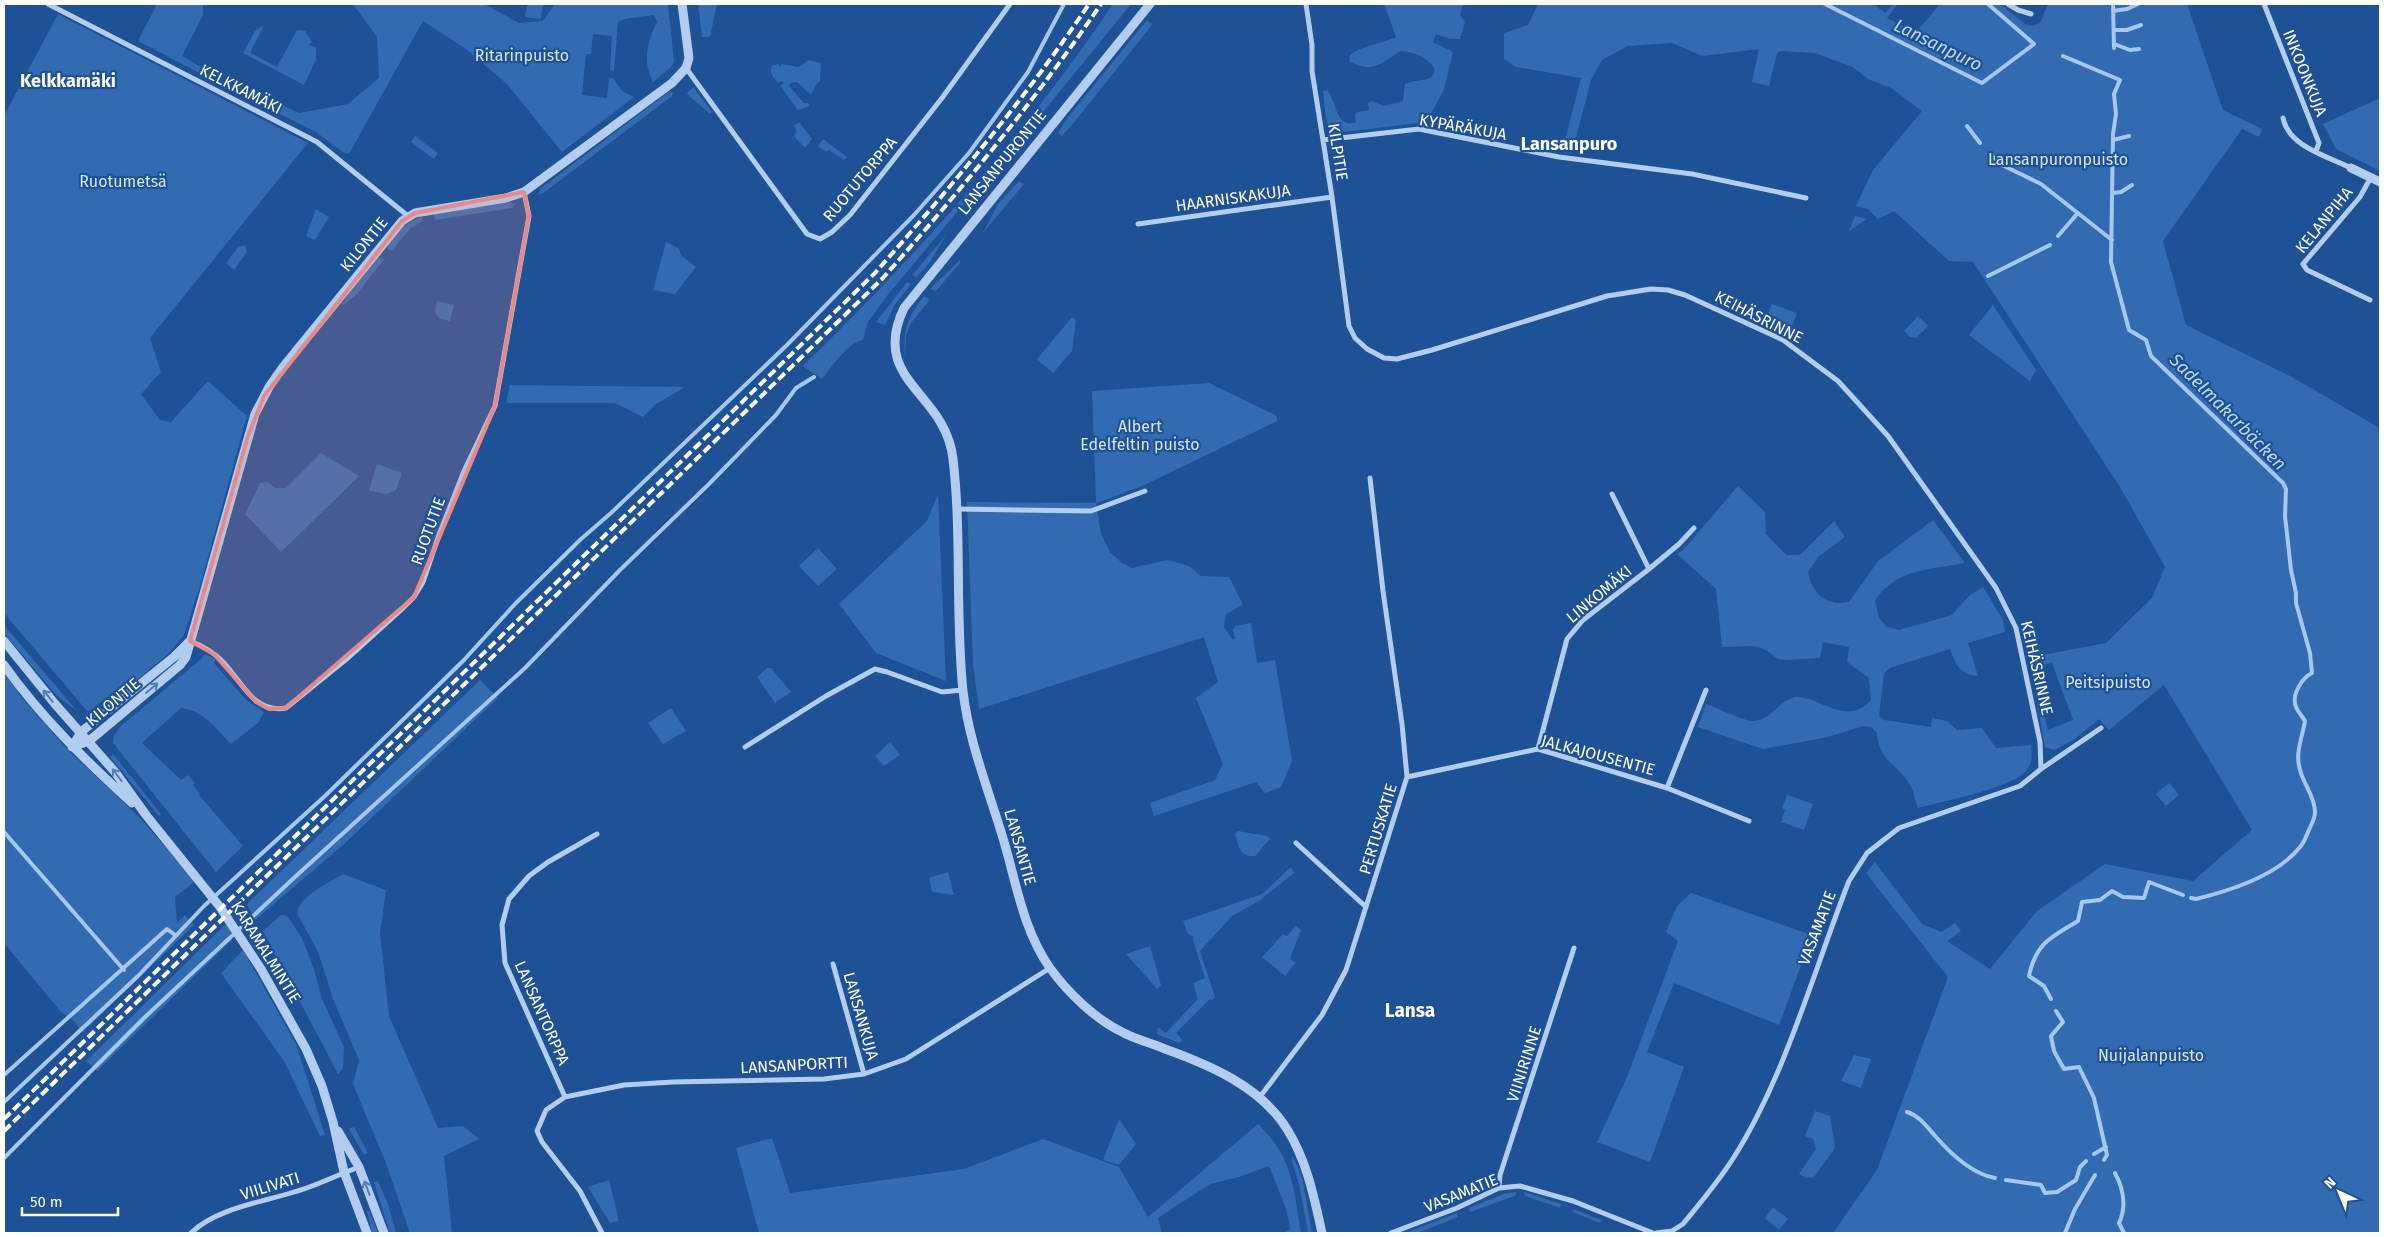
<svg xmlns="http://www.w3.org/2000/svg" width="2384" height="1237" font-family="'Fira Sans',sans-serif">
	<style>
		.green { fill: #336bb3 }
		.lines { fill: none; stroke-linecap: round; stroke-linejoin: round }
		.stream { stroke: #a5c7f0; stroke-width: 4 }
		.minor { stroke: #b2cdef; stroke-width: 5 }
		.tertiary { stroke: #b2cdef; stroke-width: 9 }
		.rail { stroke: #fff; stroke-width: 4; stroke-dasharray: 9 4; stroke-linecap: butt }
		.oneway { stroke: #527cb4 }
		.marked { fill: #e88989; fill-opacity: 0.2; stroke: #e88989; stroke-width: 4; stroke-linejoin: round }
		.labels { text-anchor: middle; dominant-baseline: central; stroke-width: 4.5; stroke-linejoin: round; paint-order: stroke }
		.park-label { font-size: 16px; fill: #d8e7fa; stroke: #1e5195 }
		.street-label { font-size: 16px; fill: #fff; stroke: #1e5195 }
		.water-label { font-size: 18px; font-style: italic; fill: #bed7f5; stroke: #1e5195 }
		.neighbourhood-label { font-size: 18px; font-weight: bold; fill: #fff; stroke: #1e5195 }
		.quarter-label { font-size: 19px; font-weight: bold; fill: #fff; stroke: #1e5195 }
	</style>
	<rect width="100%" height="100%" fill="#1e5195"/>
	<path class="green" d="M 157,4 L 203,4 L 203,15 L 182,56 L 218,77 L 217,82 L 138,41 Z
		M 353,4 L 484,4 L 519,23 L 543,21 L 555,4 L 668,4 L 674,62 L 670,68 L 653,82 C 642,61 647,43 657,22 L 654,15 L 624,19 L 618,22 L 614,71 L 610,70 L 612,36 L 593,34 L 591,54 L 586,54 L 582,95 L 607,98 L 609,78 L 613,78 L 622,91 L 634,97 L 562,152 L 507,84 L 466,49 L 423,21 L 349,154 L 343,152 L 316,132 L 229,88 L 235,82 L 299,113 L 348,104 L 379,78 L 377,37 Z
		M 527,4 L 543,4 L 541,19 L 525,17 Z
		M 698,4 L 717,4 L 710,37 L 702,37 Z
		M 1113,4 L 1131,4 L 1000,165 L 957,212 L 886,297 L 868,322 L 863,340 C 847,343 832,367 822,379 L 803,366 C 917,255 1024,136 1113,4 Z
		M 1384,4 L 1463,4 L 1460,15 L 1465,22 L 1460,39 L 1450,39 L 1436,34 L 1433,42 L 1453,52 L 1444,89 L 1426,124 L 1418,123 L 1336,133 L 1327,127 L 1323,91 L 1327,90 C 1338,103 1335,129 1356,122 L 1355,115 L 1358,112 L 1369,110 L 1368,103 L 1371,101 L 1384,106 L 1403,101 L 1405,84 C 1415,79 1422,82 1432,77 L 1435,70 C 1429,57 1414,52 1400,51 C 1382,64 1371,74 1349,61 L 1350,55 C 1362,45 1382,44 1396,37 Z
		M 1538,4 L 1873,4 L 1885,13 L 1893,4 L 1898,4 L 1887,18 L 1916,32 L 1940,4 L 2000,4 L 2025,24 L 2032,26 L 2040,23 L 2048,4 L 2187,4 L 2223,110 L 2262,129 L 2259,137 L 2242,129 L 2163,241 L 2186,325 L 2292,377 L 2378,427 L 2380,441 L 2380,1233 L 1833,1233 L 1877,1170 L 1948,977 L 1866,873 L 1875,862 L 1922,924 L 1941,932 L 1955,923 L 1961,931 L 1947,941 L 1990,969 L 2037,911 L 2105,864 L 2193,881 L 2252,830 L 2164,685 L 2109,730 L 2099,719 L 2075,739 L 2054,750 L 2045,747 L 2038,708 L 2042,706 L 2048,730 L 2073,720 L 2052,663 L 2033,667 L 2032,657 L 2106,643 L 2152,598 L 2165,567 L 2120,487 L 1973,262 L 1949,261 L 1894,211 L 1878,219 L 1868,209 L 1856,206 L 1873,170 L 1922,111 L 1891,88 L 1868,79 L 1853,67 L 1815,53 L 1781,51 L 1777,53 L 1769,86 L 1752,82 L 1759,49 L 1702,56 L 1672,43 L 1628,46 L 1602,60 L 1591,80 L 1572,153 L 1562,152 L 1581,78 L 1516,67 L 1504,59 L 1504,33 L 1528,25 Z
		M 58,14 L 308,143 L 150,338 L 161,372 L 141,394 L 160,420 L 171,422 L 208,381 L 247,416 L 200,586 L 184,635 L 168,654 L 136,681 L 121,686 L 91,710 L 87,711 L 4,613 L 4,116 Z
		M 1147,20 L 1152,25 L 1071,126 L 1062,136 L 1058,133 L 1068,117 Z
		M 264,25 L 250,53 L 277,67 L 297,30 L 305,31 L 312,42 L 308,45 L 316,47 L 316,60 L 304,85 L 243,53 L 255,31 Z
		M 809,60 L 821,63 L 820,81 L 816,85 L 811,95 L 797,82 L 790,83 L 789,86 L 804,103 L 808,103 L 810,106 L 798,110 L 780,86 L 784,83 L 781,81 L 778,83 C 773,77 769,73 772,66 L 778,64 L 780,67 L 782,64 L 798,67 Z
		M 693,87 L 712,112 L 710,114 L 688,95 L 687,93 Z
		M 670,91 L 673,93 L 672,96 L 542,194 L 538,195 L 541,188 Z
		M 2380,98 L 2380,171 L 2336,149 L 2323,124 Z
		M 799,122 L 812,139 L 805,148 L 794,136 L 797,131 L 794,126 Z
		M 415,136 L 438,153 L 434,159 L 411,142 Z
		M 823,139 L 847,157 L 844,160 L 829,150 L 826,152 L 818,146 Z
		M 1019,181 L 1024,184 L 983,233 L 998,204 Z
		M 511,202 L 515,205 L 512,208 L 435,220 L 434,214 Z
		M 316,209 L 329,217 L 315,240 L 306,236 Z
		M 1855,216 L 1867,219 L 1849,231 Z
		M 421,217 L 423,221 L 411,228 L 392,250 L 388,250 C 385,237 411,221 421,217 Z
		M 947,234 L 930,262 L 916,278 L 913,274 Z
		M 666,242 L 678,248 L 682,256 L 696,267 L 675,294 L 653,290 Z
		M 245,245 L 247,252 L 234,270 L 226,263 L 238,247 Z
		M 378,257 L 384,259 L 357,294 L 344,305 L 342,304 L 351,291 Z
		M 960,260 L 960,263 L 936,291 L 930,289 Z
		M 907,282 L 911,284 L 894,306 L 885,325 L 876,322 Z
		M 924,296 L 929,299 L 928,302 L 911,323 L 906,335 L 905,358 C 902,332 908,316 924,296 Z
		M 437,301 L 454,305 L 450,321 L 441,319 L 435,313 Z
		M 1772,304 L 1797,313 L 1792,326 L 1767,317 Z
		M 1993,305 L 2036,370 L 2030,381 L 1969,335 Z
		M 1918,316 L 1928,326 L 1916,338 L 1910,337 L 1904,331 Z
		M 1072,317 L 1076,320 L 1072,351 L 1053,373 L 1037,359 Z
		M 1209,383 L 1277,416 L 1277,421 L 1140,487 L 1096,503 L 1101,534 L 1110,552 L 1122,563 L 1132,568 L 1168,560 L 1189,566 L 1201,576 L 1229,577 L 1243,605 L 1226,614 L 1224,627 L 1233,640 L 1235,638 L 1233,631 L 1235,626 L 1251,623 L 1257,663 L 1275,660 L 1292,761 L 1281,787 L 1265,793 L 1256,782 L 1154,816 L 1150,803 L 1215,780 L 1223,764 L 1196,698 L 1218,682 L 1204,637 L 979,709 L 973,664 L 967,502 L 1096,503 L 1092,391 Z
		M 510,385 L 685,387 L 656,404 L 643,417 L 615,403 L 506,403 Z
		M 321,453 L 359,476 L 281,552 L 245,514 L 260,483 L 268,482 L 275,488 L 286,488 Z
		M 377,464 L 402,473 L 396,490 L 386,494 L 369,491 Z
		M 1738,486 L 1765,512 L 1766,534 L 1786,555 L 1800,555 L 1834,521 L 1845,537 L 1818,557 L 1808,572 C 1812,594 1827,607 1849,602 L 1878,561 L 1933,520 L 1965,563 C 1929,570 1898,568 1875,600 L 1879,618 L 1887,627 L 1899,630 L 1952,615 L 1970,595 L 1983,587 L 2003,620 L 2005,632 L 1968,643 L 1978,676 C 1959,674 1956,665 1950,649 L 1890,668 L 1884,673 L 1879,716 L 1884,720 L 1931,727 L 1932,718 L 1947,721 L 1957,730 L 1982,728 L 1996,748 L 2031,745 C 2032,755 2033,763 2026,771 C 2009,789 1943,801 1918,808 C 1915,801 1914,791 1910,785 C 1897,762 1880,764 1877,733 L 1871,727 L 1863,726 L 1828,737 L 1763,749 L 1698,727 L 1706,704 C 1715,707 1744,721 1753,721 C 1770,721 1779,700 1796,697 C 1818,695 1846,728 1871,700 L 1869,678 L 1847,662 L 1849,647 L 1823,642 L 1820,658 L 1785,660 L 1778,659 L 1766,650 L 1754,646 L 1722,647 L 1716,589 L 1677,554 L 1684,549 Z
		M 938,494 L 946,681 L 876,653 L 839,604 L 927,521 Z
		M 818,548 L 837,569 L 818,586 L 799,566 Z
		M 4,625 L 77,711 L 57,696 L 4,633 Z
		M 205,654 L 216,659 L 214,663 L 246,700 L 264,712 L 258,723 L 231,744 C 215,728 205,711 181,708 L 142,743 L 181,780 L 188,775 L 195,783 L 193,785 L 200,794 L 199,795 L 243,846 L 216,872 L 113,743 L 114,735 L 122,725 L 200,660 Z
		M 767,668 L 771,668 L 791,692 L 775,703 L 757,677 Z
		M 4,672 L 22,698 L 66,748 L 139,817 L 195,881 L 175,897 L 177,923 L 185,915 L 194,925 L 82,1033 L 74,1021 L 61,1012 L 4,943 Z
		M 480,680 L 498,698 L 343,845 L 255,920 L 247,904 Z
		M 671,708 L 686,731 L 663,744 L 648,723 Z
		M 890,742 L 900,755 L 884,766 L 875,756 Z
		M 113,754 L 161,814 L 159,816 L 110,757 Z
		M 2169,783 L 2179,795 L 2166,806 L 2156,794 Z
		M 1787,795 L 1813,804 L 1804,830 L 1781,822 L 1785,810 L 1782,808 Z
		M 1238,831 L 1267,836 L 1270,839 L 1255,856 C 1240,858 1239,846 1235,834 Z
		M 1291,867 L 1294,873 L 1259,901 L 1232,916 L 1200,951 L 1215,997 L 1212,1000 L 1210,999 L 1176,1033 L 1182,1039 L 1181,1042 L 1179,1043 L 1157,1034 L 1158,1027 L 1166,1033 L 1198,999 L 1193,983 L 1205,978 L 1193,940 L 1194,937 L 1188,934 L 1183,921 L 1262,894 Z
		M 948,872 L 954,895 L 932,892 L 929,878 Z
		M 343,874 L 386,890 L 380,933 L 389,1016 L 438,1128 L 463,1126 L 479,1139 L 444,1156 L 452,1233 L 410,1233 L 386,1163 L 353,1084 L 359,1060 L 333,999 L 318,952 L 298,915 C 294,899 330,882 343,874 Z
		M 1691,893 L 1812,935 L 1779,1025 L 1674,983 L 1647,1052 L 1684,1067 L 1650,1162 L 1597,1142 L 1627,1077 L 1678,941 L 1666,932 L 1677,906 Z
		M 281,915 L 287,916 L 302,938 L 314,970 L 322,999 L 344,1047 L 343,1068 L 338,1074 L 263,931 Z
		M 226,924 L 229,927 L 232,940 L 97,1071 L 86,1061 Z
		M 1296,926 L 1301,930 L 1290,959 L 1295,963 L 1285,976 L 1262,957 L 1283,934 L 1287,936 Z
		M 1150,946 L 1161,985 L 1157,989 L 1126,954 Z
		M 243,950 L 296,1044 L 325,1135 L 320,1136 L 284,1061 L 221,973 Z
		M 1854,1055 L 1871,1059 L 1861,1088 L 1841,1081 Z
		M 1815,1111 L 1830,1116 L 1835,1148 L 1814,1177 L 1806,1178 L 1799,1174 L 1816,1149 L 1813,1139 L 1805,1136 Z
		M 1119,1119 L 1136,1144 L 1119,1165 L 1103,1160 Z
		M 1258,1124 C 1294,1159 1293,1187 1301,1233 L 1283,1233 L 1291,1229 L 1285,1206 L 1269,1166 L 1239,1177 L 1210,1184 L 1158,1218 L 1162,1233 L 759,1233 L 736,1148 L 772,1138 L 790,1193 L 964,1169 L 1043,1139 L 1119,1167 L 1148,1217 Z
		M 354,1127 L 368,1153 L 364,1155 L 349,1129 Z
		M 1292,1155 L 1302,1177 L 1312,1233 L 1308,1233 L 1299,1184 L 1292,1161 Z
		M 609,1180 L 619,1221 L 610,1223 L 588,1187 Z
		M 378,1181 L 388,1204 L 396,1233 L 390,1233 L 374,1182 Z
		M 1517,1192 L 1515,1196 L 1470,1212 L 1469,1208 L 1506,1193 Z
		M 1524,1192 L 1561,1204 L 1560,1208 L 1525,1196 Z
		M 1773,1207 L 1788,1219 L 1779,1230 L 1765,1218 Z
		M 1574,1209 L 1601,1220 L 1600,1223 L 1572,1212 Z
		M 367,1211 L 369,1211 L 378,1233 L 372,1233 Z
		M 1457,1213 L 1458,1217 L 1417,1233 L 1405,1233 Z"/>
	<g class="lines">
		<path class="stream" d="M 1825,4 L 1982,83 L 2034,44 L 1988,4
			M 2113,4 L 2114,48
			M 2113,11 L 2127,9 L 2138,4
			M 2114,30 L 2127,30 L 2141,25
			M 2114,44 L 2130,50 L 2139,49
			M 2063,56 L 2120,80 L 2114,94 L 2116,114 L 2113,134 L 2111,262 L 2129,330 L 2146,340 L 2151,356 L 2283,483 L 2286,489 L 2285,516 L 2291,570 L 2296,593 L 2296,603 L 2310,653 L 2312,673 C 2302,678 2291,695 2296,707 C 2298,712 2302,716 2305,721 C 2302,739 2294,754 2301,773 C 2305,786 2315,798 2315,812 C 2315,819 2311,825 2309,830 C 2306,836 2304,843 2300,847 C 2278,875 2229,891 2196,899 L 2191,898
			M 1967,126 L 1980,143
			M 2113,140 L 2129,136
			M 1990,154 L 2000,164 L 2041,184 L 2112,240
			M 2113,193 L 2121,192 L 2132,185
			M 2058,236 L 2077,214
			M 1988,276 L 2050,245
			M 4,832 L 124,970
			M 2051,999 L 2044,986 L 2029,976 C 2036,943 2051,937 2078,921 L 2082,902 L 2100,900 L 2112,891 L 2123,897 L 2144,898 L 2149,882 L 2183,895
			M 2056,1011 L 2063,1022 L 2051,1036 L 2054,1051 L 2064,1069 L 2079,1067 L 2094,1098 L 2107,1155 L 2104,1160
			M 4,1075 L 167,929 L 175,935
			M 4,1102 L 138,976 L 204,906 L 326,795 L 464,660 L 515,604 L 581,539 L 611,513 L 787,345 L 914,215 L 969,153 L 1028,72 L 1064,4
			M 1907,1112 C 1920,1116 1927,1127 1936,1137 C 1951,1154 1972,1174 1995,1178
			M 2094,1154 L 2106,1147
			M 4,1158 L 144,1018 L 296,876 L 525,668 L 620,570 L 709,484 L 776,415 L 796,388 L 814,377
			M 2115,1173 C 2124,1190 2127,1206 2119,1223 L 2124,1233
			M 2006,1180 L 2041,1185 L 2045,1193 L 2057,1192 L 2076,1180 L 2080,1167 L 2086,1161
			M 2065,1233 L 2075,1209 L 2095,1175"/>
		<path class="minor" d="M 48,4 L 317,142 L 408,216
			M 1306,4 L 1312,45 L 1312,71 L 1332,197 L 1349,326 L 1355,338 L 1367,349 L 1384,358 L 1397,359 L 1432,350 L 1607,296 L 1651,289 L 1668,290 L 1685,295 L 1783,340 L 1838,381 L 1888,436 L 1996,588 L 2016,628 L 2040,742 L 2041,769
			M 2008,4 L 2018,10 L 2031,14
			M 2264,4 L 2319,143 L 2316,151
			M 686,68 L 807,234 L 820,239 L 832,232 L 850,215 L 942,98 L 1010,4
			M 2283,118 C 2289,147 2327,156 2351,168
			M 1323,140 L 1419,129 L 1559,157 L 1692,174 L 1806,198
			M 1138,224 L 1332,197
			M 2370,300 L 2307,270 L 2303,264 L 2360,197 L 2371,177
			M 957,509 L 1091,511 L 1145,491
			M 1649,569 L 1679,544 L 1694,528
			M 190,641 C 203,646 214,652 223,662 C 242,682 254,714 286,708 L 349,657 L 401,610 L 414,597 L 423,582 L 439,535 L 464,471 L 495,406 L 529,216 L 524,192
			M 745,747 L 826,696 L 875,669 L 887,672 L 942,692 L 963,690
			M 1538,749 L 1567,639 L 1583,620 L 1649,569 L 1612,494
			M 1407,777 L 1538,749 L 1667,788 L 1749,821
			M 1667,788 L 1706,690
			M 1296,843 L 1366,907
			M 833,964 L 864,1074
			M 565,1097 L 505,963 L 502,925 L 509,899 L 529,876 L 548,862 L 597,834
			M 1259,1098 L 1322,1015 L 1346,970 L 1407,777 L 1402,724 L 1383,591 L 1370,478
			M 1499,1188 L 1500,1175 L 1574,948
			M 191,1233 C 220,1205 274,1201 312,1186 C 328,1180 343,1173 359,1167
			M 602,1233 L 580,1191 L 542,1142 L 537,1131 L 546,1110 L 565,1097 L 624,1085 L 673,1082 L 824,1079 L 864,1074 L 906,1059 L 1050,968
			M 1391,1233 L 1457,1208 L 1499,1188 L 1520,1186 L 1573,1201 L 1653,1233
			M 1656,1233 L 1672,1231 L 1683,1224 C 1701,1202 1719,1181 1734,1157 C 1785,1077 1814,970 1849,881 L 1867,853 L 1899,828 L 2020,786 L 2041,769 L 2101,728"/>
		<path class="tertiary" d="M 1150,4 L 904,308 C 869,381 946,392 953,459 C 962,536 955,614 963,691 C 969,744 990,793 1005,845 C 1017,887 1024,931 1050,968 C 1068,993 1096,1020 1124,1033 C 1137,1040 1152,1043 1165,1049 C 1210,1065 1261,1087 1287,1129 C 1307,1161 1314,1197 1322,1233
			M 2351,168 L 2380,182
			M 4,641 L 55,704 L 115,772 L 146,815 L 220,907 L 261,969 L 306,1049 L 322,1086 L 333,1122 L 344,1172 L 367,1233
			M 4,665 C 41,717 85,760 132,803
			M 72,747 L 89,741 L 180,665 L 186,657 L 255,414 L 269,387 L 283,367 L 402,221 L 415,213 L 506,198 L 524,192 L 672,83 L 686,68 L 689,58 L 682,4
			M 72,747 L 81,732 L 174,657 L 190,641
			M 338,1131 L 359,1167 L 384,1233"/>
		<path class="rail" d="M 4,1119 L 875,273 C 951,187 1025,99 1089,4
			M 4,1131 L 883,278 C 960,191 1035,101 1101,4"/>
	</g>
	<defs><path id="oneway-shaft" d="M-6 0H5M1.5-3L5.5 0L1.5 3" fill="none" stroke-width="1.6" stroke-linecap="round" stroke-linejoin="round" transform="scale(1.25)"/></defs>
	<g class="oneway">
		<use href="#oneway-shaft" transform="translate(152 688) rotate(-40)"/>
		<use href="#oneway-shaft" transform="translate(48 696) rotate(-129)"/>
		<use href="#oneway-shaft" transform="translate(117 775) rotate(-127)"/>
		<use href="#oneway-shaft" transform="translate(367 1188) rotate(-111)"/>
	</g>
	<path class="marked" d="M 524,192 L 529,216 L 495,406 L 414,597 L 286,708 L 269,709 L 256,702 L 214,654 L 190,641 L 248,436 L 264,396 L 402,221 L 415,213 Z"/>
	<g class="labels">
		<g class="park-label">
			<text x="522" y="55">Ritarinpuisto</text>
			<text x="2058" y="159">Lansanpuronpuisto</text>
			<text x="123" y="181">Ruotumetsä</text>
			<text x="1140" y="426">Albert<tspan x="1140" dy="18">Edelfeltin puisto</tspan></text>
			<text x="2108" y="682">Peitsipuisto</text>
			<text x="2151" y="1055">Nuijalanpuisto</text>
		</g>
		<g class="street-label">
			<text transform="translate(2305 73) rotate(68)">INKOONKUJA</text>
			<text transform="translate(241 89) rotate(27)">KELKKAMÄKI</text>
			<text transform="translate(1463 127) rotate(10)">KYPÄRÄKUJA</text>
			<text transform="translate(1338 152) rotate(81)">KILPITIE</text>
			<text transform="translate(1002 162) rotate(-51)">LANSANPURONTIE</text>
			<text transform="translate(860 179) rotate(-50)">RUOTUTORPPA</text>
			<text transform="translate(1233 198) rotate(-8)">HAARNISKAKUJA</text>
			<text transform="translate(2324 220) rotate(-51)">KELANPIHA</text>
			<text transform="translate(364 244) rotate(-51)">KILONTIE</text>
			<text transform="translate(1759 317) rotate(27)">KEIHÄSRINNE</text>
			<text transform="translate(428 531) rotate(-70)">RUOTUTIE</text>
			<text transform="translate(1599 594) rotate(-40)">LINKOMÄKI</text>
			<text transform="translate(2037 668) rotate(77)">KEIHÄSRINNE</text>
			<text transform="translate(113 702) rotate(-40)">KILONTIE</text>
			<text transform="translate(1598 755) rotate(15)">JALKAJOUSENTIE</text>
			<text transform="translate(1378 829) rotate(-73)">PERTUSKATIE</text>
			<text transform="translate(1020 847) rotate(74)">LANSANTIE</text>
			<text transform="translate(1817 928) rotate(-69)">VASAMATIE</text>
			<text transform="translate(266 952) rotate(58)">KARAMALMINTIE</text>
			<text transform="translate(542 1013) rotate(66)">LANSANTORPPA</text>
			<text transform="translate(861 1016) rotate(74)">LANSANKUJA</text>
			<text transform="translate(1524 1064) rotate(-72)">VIINIRINNE</text>
			<text transform="translate(794 1065) rotate(-3)">LANSANPORTTI</text>
			<text transform="translate(270 1186) rotate(-17)">VIILIVATI</text>
			<text transform="translate(1461 1193) rotate(-22)">VASAMATIE</text>
		</g>
		<g class="water-label">
			<text transform="translate(1938 45) rotate(26)">Lansanpuro</text>
			<text transform="translate(2228 412) rotate(45)">Sadelmakarbäcken</text>
		</g>
		<g class="neighbourhood-label">
			<text x="68" y="81">Kelkkamäki</text>
			<text x="1569" y="144">Lansanpuro</text>
		</g>
		<g class="quarter-label">
			<text x="1410" y="1010">Lansa</text>
		</g>
	</g>
	<rect width="2384" height="1237" fill="none" stroke="#ffffff" stroke-width="10"/>
	<g transform="translate(2339 1192) rotate(316)" stroke="#1e5195" stroke-width="4" paint-order="stroke">
	<path d="M0-4L9 19L0 12L-9 19Z" fill="#ffffff"/>
	<text y="-8" font-size="14" font-weight="bold" text-anchor="middle" fill="#ffffff">N</text>
	</g>
	<path d="M22 1207v8h96v-8" fill="none" stroke="#ffffff" stroke-width="2.5"/>
	<text x="30" y="1207" font-size="15" fill="#ffffff" stroke="#1e5195" stroke-width="4" paint-order="stroke">50 m</text>
</svg>
